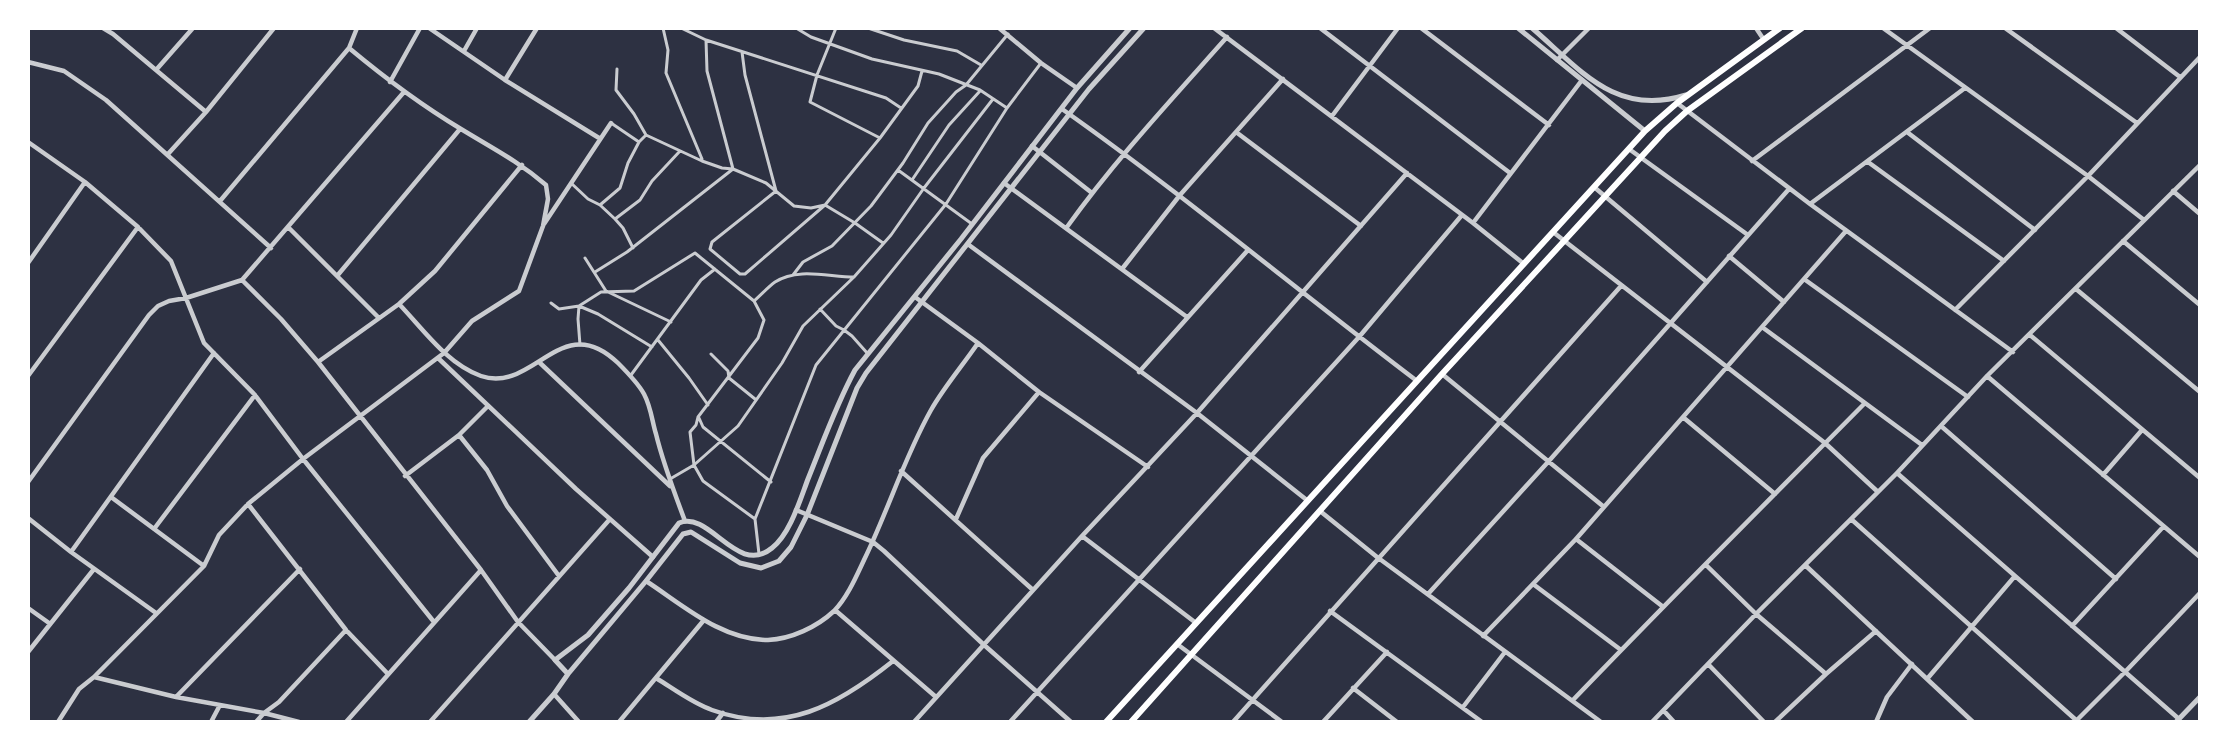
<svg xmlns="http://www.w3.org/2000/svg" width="2228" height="750" font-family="'Open Sans',sans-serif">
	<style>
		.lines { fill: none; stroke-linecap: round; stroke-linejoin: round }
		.pedestrian { stroke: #caccd0; stroke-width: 3 }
		.minor { stroke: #caccd0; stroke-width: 4.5 }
		.tertiary { stroke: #caccd0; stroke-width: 5 }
		.secondary { stroke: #fff; stroke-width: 6 }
	</style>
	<rect width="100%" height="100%" fill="#2d3142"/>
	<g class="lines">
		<path class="pedestrian" d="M 663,28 L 668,50 L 666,73 L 702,159
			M 681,28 L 706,40 L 886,98 L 901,108
			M 796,28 L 811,37 L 872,59 L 939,74 L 980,90 L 1007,108
			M 836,28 L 817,75 L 810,102 L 880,138
			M 868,28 L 904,40 L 957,51 L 981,65
			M 742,52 L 745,75 L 776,191 L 712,242 L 710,249 L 740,274 L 745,274 L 825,205 L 880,138 L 918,86 L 922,71
			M 617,69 L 616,90 L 634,114 L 646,135
			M 611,123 L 639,142 L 646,135 L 702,161 L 722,168 L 733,169 L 766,183 L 794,206 L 811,208 L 825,205 L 855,223 L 883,243
			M 898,170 L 972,224
			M 912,180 L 949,125 L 980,91
			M 571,183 L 588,199 L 600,205 L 615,219 L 623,228 L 633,248
			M 600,205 L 620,188 L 628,163 L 639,142
			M 615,219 L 640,200 L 652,181 L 680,151
			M 585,258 L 606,291 L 671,322
			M 595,272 L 627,252 L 733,169 L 707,71 L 706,40
			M 793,275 L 803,262 L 832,246 L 871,206 L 903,163 L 928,123 L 956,92 L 966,85 L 1008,34
			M 754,301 C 761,295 768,287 775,282 C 798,267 829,277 854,277
			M 551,303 L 559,309 L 579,306 L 601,292 L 634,291 L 695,253 L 754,301 L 764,320 L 758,338 L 698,417 L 696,425 L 690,432 L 694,465 L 703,481 L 755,519 L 816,365 L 946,204 L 1007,108 L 1041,63
			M 820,309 L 836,326 L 844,330 L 852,336 L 868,354
			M 658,340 L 689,378 L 708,405
			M 580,345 L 578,319 L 579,306 L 598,314 L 652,347
			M 711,354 L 728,371 L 729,378 L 755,399
			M 631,375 L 701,280 L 715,269
			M 699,418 L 703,427 L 771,482
			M 670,479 L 694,465 L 738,426 L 782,363 L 803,326 L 854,277 L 891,235 L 924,188 L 993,99
			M 755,519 L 759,554"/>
		<path class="minor" d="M 103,28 L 113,34 L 206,112
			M 429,28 L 505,80 L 599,138
			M 999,28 L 1041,63 L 1077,88
			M 1214,28 L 1473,223 L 1524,264
			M 1320,28 L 1510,173
			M 1421,28 L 1549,125
			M 1756,28 L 1764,40
			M 1883,28 L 2088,176 L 2144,220
			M 2005,28 L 2137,123
			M 2116,28 L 2180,77
			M 464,51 L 477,28
			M 1557,60 L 1589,28
			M 28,62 L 64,71 L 106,100 L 271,248
			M 156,70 L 193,28
			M 505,80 L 537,28
			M 390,82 L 420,28
			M 1677,103 L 1810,204 L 2013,352
			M 1062,109 C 1184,195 1298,291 1417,381
			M 1332,116 L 1398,28
			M 1236,132 L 1361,226
			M 1907,132 L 2035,230
			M 28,142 L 85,182 L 138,227 L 171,261 L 204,343 L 255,395 L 303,459 L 434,622
			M 1032,146 L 1092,193
			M 1629,149 L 1748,235
			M 168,154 L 206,112 L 274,28
			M 1752,161 L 1930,28
			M 1868,162 L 2004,261
			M 1004,183 L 1187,317
			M 1594,187 L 1707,282
			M 2173,191 L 2200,214
			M 220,201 L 349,48 L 357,28
			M 1810,204 L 1965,88
			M 1473,223 L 1582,80
			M 544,224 L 611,123
			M 288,227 L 379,318
			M 1067,227 C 1115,160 1172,99 1227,37
			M 1553,232 L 1825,443 L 1878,492
			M 2123,241 L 2200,305
			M 969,245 L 1197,413 L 1308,501
			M 1729,256 L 1784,302
			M 28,263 L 85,182
			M 1122,269 L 1180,195 L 1283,79
			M 337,276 L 460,129
			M 1804,279 L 1968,397
			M 242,280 L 281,319 L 318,362 L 481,570 L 518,622 L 555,660
			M 2076,289 L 2200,392
			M 915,297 L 978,343 L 1039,392 L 1148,467
			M 399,304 C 423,329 447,364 481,376 C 534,394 561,308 618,363 C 627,372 638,383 644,394 C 651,407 652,421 656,434 C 663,463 674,492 685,521
			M 1955,310 L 2088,176 L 2200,57
			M 1762,327 L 1922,445
			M 2030,335 L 2200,478
			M 438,358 L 576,489 L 653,557
			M 318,362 L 399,304 L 435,271 L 522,165
			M 539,362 L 670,486
			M 1139,372 L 1248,250
			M 1442,374 L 1604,507
			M 28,376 L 138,227
			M 1987,376 L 2200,557
			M 1684,418 L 1775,494
			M 1941,426 L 2116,579
			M 459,435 L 487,470 L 507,506 L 559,576
			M 901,471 L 1033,590
			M 1897,473 L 2179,719
			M 2103,475 L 2142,430
			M 405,476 L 459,435 L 487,407
			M 28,482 L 149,315 L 158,306 L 169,301 L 186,298 L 242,280 L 404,92
			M 111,497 L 204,566
			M 248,504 L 346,630 L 387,673
			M 796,510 L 873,542 L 884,551 L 983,644 L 1071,722
			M 1320,511 L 1377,557 L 1601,722
			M 28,518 L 71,552 L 156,613
			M 956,519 L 983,458 L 1039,392
			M 1851,519 L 2076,720
			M 154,529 L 255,395
			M 1082,536 L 1196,623
			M 1576,539 L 1662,606
			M 71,552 L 214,353
			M 1706,565 L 1756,614 L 1826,674
			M 1805,565 L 1973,722
			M 646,581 C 683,605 721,640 768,640 C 791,639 817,627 834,611 C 847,598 856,577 864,560 C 888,511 904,458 931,410 C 944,387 963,365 978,343
			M 1533,584 L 1621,650
			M 1428,594 L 1548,462 L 1789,189
			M 28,608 L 49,623
			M 835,610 L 936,697
			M 1330,611 L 1482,722
			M 2072,626 L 2163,527
			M 1483,636 L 1576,539 L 1846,231
			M 1177,644 L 1282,722
			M 28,652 L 94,569
			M 1708,664 L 1764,722
			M 94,677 L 176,697 L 264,713 L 299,722
			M 656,678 C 674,689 692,703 712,710 C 784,736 838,705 893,661
			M 1927,679 L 2015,576
			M 1353,688 L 1397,722
			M 554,694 L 579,722
			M 176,697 L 300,569
			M 1573,700 C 1669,600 1767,502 1865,403
			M 1463,707 L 1505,652
			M 1664,711 L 1674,722
			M 58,722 L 79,689 L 94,677 L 204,566 L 219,535 L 248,504 L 303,459 L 444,353 L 472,321 L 519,291 L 543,226 L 548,199 L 546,185 C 518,161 492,148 461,129 C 421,105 385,78 349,48
			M 211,722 L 220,705
			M 256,722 L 264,713 L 279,702 L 346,630
			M 346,722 L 481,570
			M 430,722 L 610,519
			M 619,722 L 704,620
			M 716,722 L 723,713
			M 914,722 L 1082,536 L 1197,413 L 1407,173
			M 1010,722 L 1359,337 L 1462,215
			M 1233,722 L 1621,286
			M 1323,722 L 1387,652
			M 1652,722 L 1756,614 L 1897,473 L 1987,376 L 2200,165
			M 1775,722 L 1826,674 L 1876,631
			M 1876,722 L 1887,697 L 1912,664
			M 2075,722 L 2125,672 L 2200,593"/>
		<path class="tertiary" d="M 1518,28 L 1645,131
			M 1532,28 C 1581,70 1615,117 1686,95
			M 568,674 L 555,660 L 588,635 L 629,588 L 679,523 C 710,510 737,577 772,548 C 790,534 800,500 808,479 C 823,442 836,405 855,370 L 961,239 L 1077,88 L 1130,28
			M 529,722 L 554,694 L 568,674 L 646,581 L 683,534 L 691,532 L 740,563 L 761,568 L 779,561 L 791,547 L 807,515 L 857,388 L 866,373 L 1089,89 L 1144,28
			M 2176,722 L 2200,697"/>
		<path class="secondary" d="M 1106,722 L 1645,131 L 1677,103 L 1780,28
			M 1131,722 L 1442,374 L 1665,131 L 1687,111 L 1802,28"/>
	</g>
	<rect width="2228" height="750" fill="none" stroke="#ffffff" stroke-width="60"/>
</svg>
